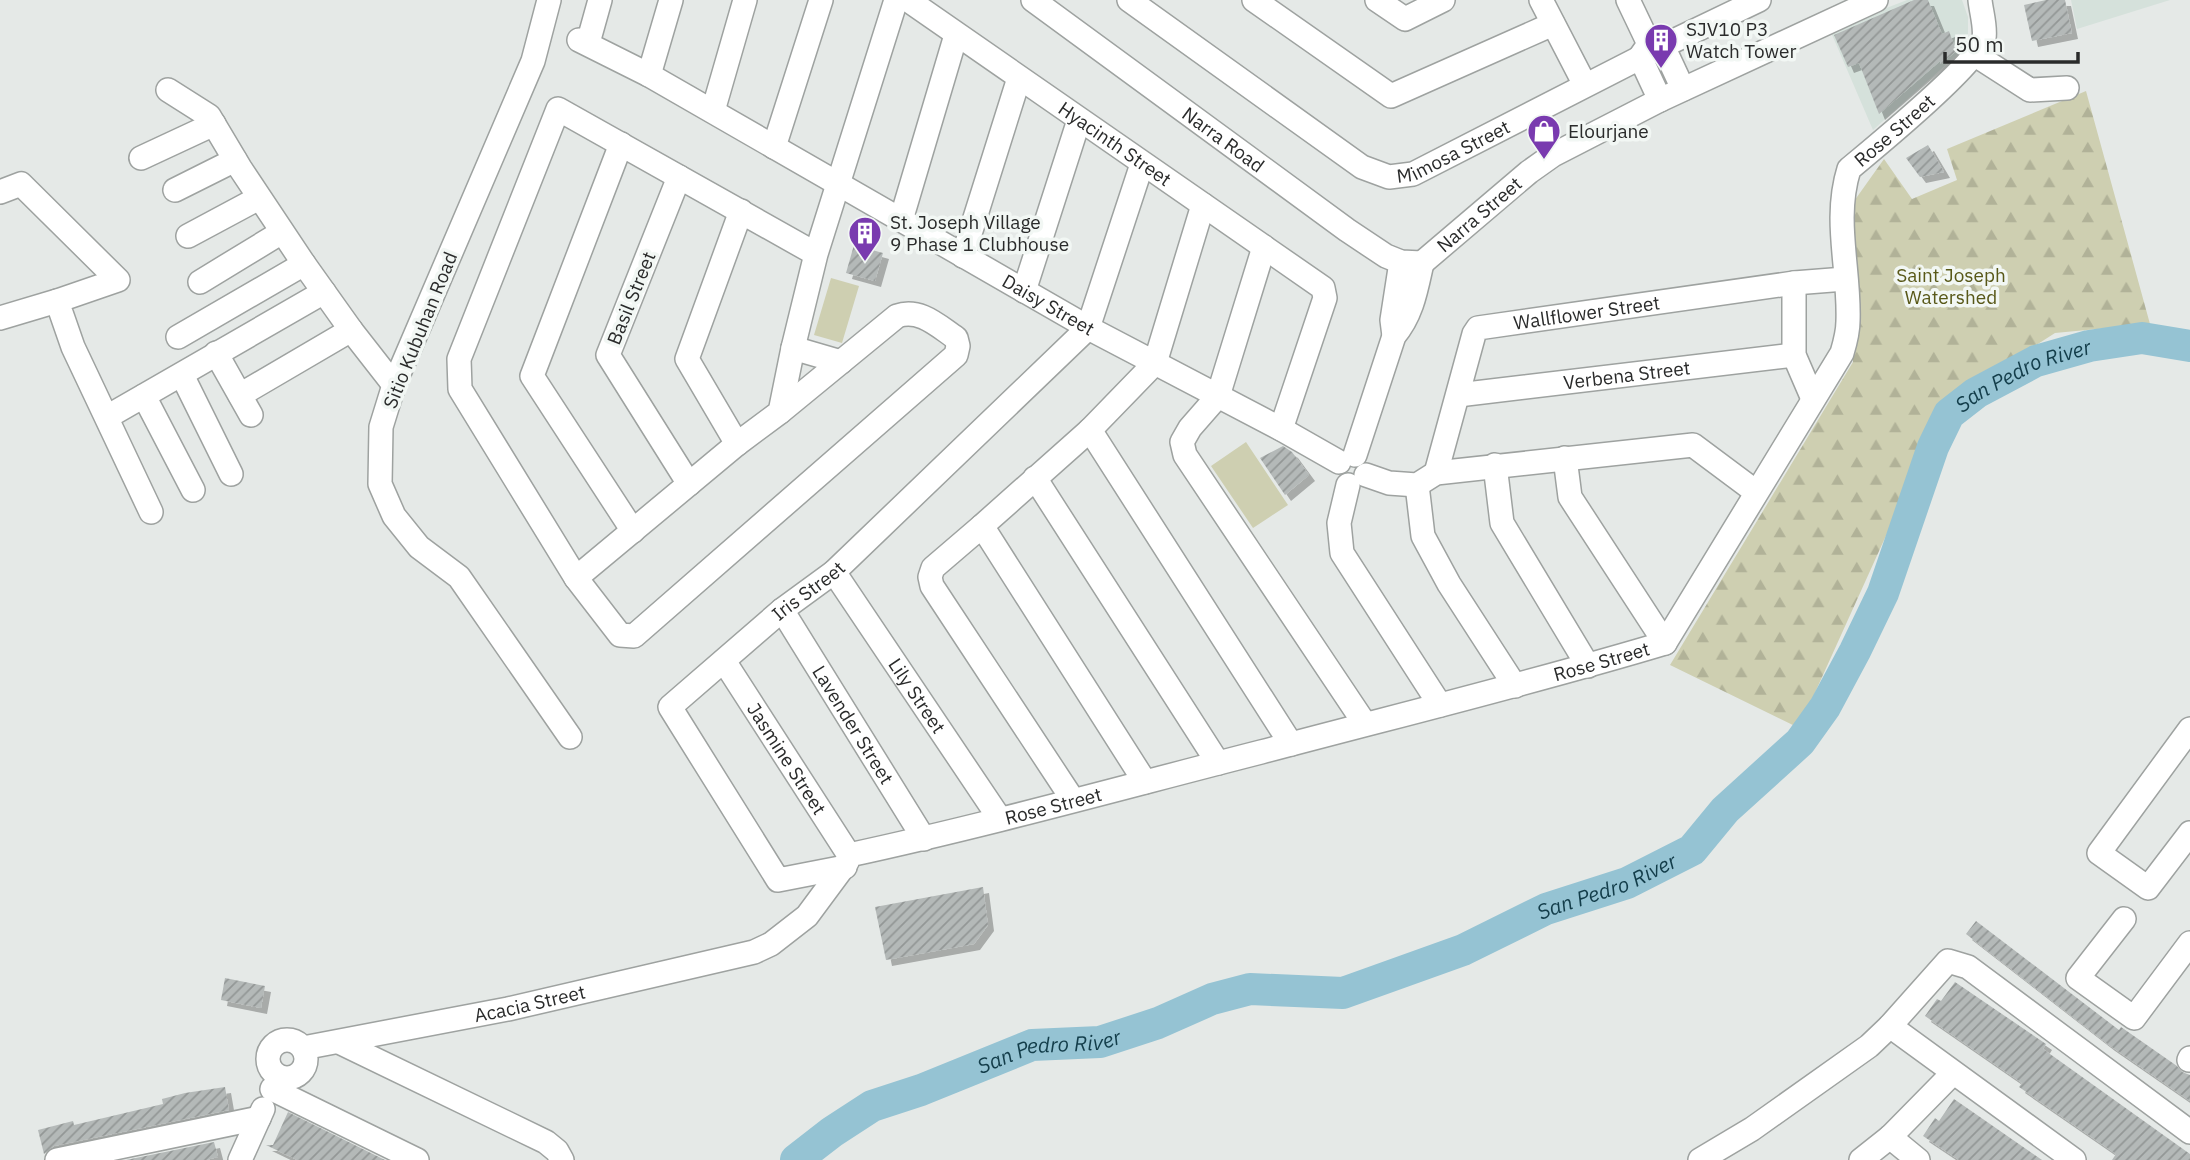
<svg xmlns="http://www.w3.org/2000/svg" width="2190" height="1160" font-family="'IBM Plex Sans',sans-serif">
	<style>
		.built { fill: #d5e1db }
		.grass { fill: #cecfb1 }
		.forest { fill: url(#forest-firs) }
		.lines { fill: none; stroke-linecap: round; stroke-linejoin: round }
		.river { stroke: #95c3d3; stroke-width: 32 }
		.building { fill: url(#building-hatch); filter: url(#shadow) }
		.minor-casing { stroke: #9ea2a0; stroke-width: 26 }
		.minor { stroke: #fff; stroke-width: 23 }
		.labels { text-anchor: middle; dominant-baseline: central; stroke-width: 7; stroke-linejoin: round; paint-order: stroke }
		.poi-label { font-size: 19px; fill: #2a2b2b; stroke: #f2f7f4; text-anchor: start }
		.street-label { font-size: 19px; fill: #2a2b2b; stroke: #f2f7f4 }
		.park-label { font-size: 19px; fill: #585818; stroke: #f2f7f4 }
		.water-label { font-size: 21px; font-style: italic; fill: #133d4a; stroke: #f2f7f4 }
	</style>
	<defs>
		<pattern id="forest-firs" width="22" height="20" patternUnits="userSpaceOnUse" patternTransform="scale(1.75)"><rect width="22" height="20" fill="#cecfb1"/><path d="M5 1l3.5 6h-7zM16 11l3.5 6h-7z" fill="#b1b298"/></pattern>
		<pattern id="building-hatch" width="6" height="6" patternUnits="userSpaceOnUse" patternTransform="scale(1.75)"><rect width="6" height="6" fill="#b4b9b8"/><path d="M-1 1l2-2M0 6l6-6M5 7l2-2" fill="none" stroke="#939796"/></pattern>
		<filter id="shadow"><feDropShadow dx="6" dy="6" stdDeviation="0" flood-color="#0004"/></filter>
	</defs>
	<rect width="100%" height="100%" fill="#e5e9e7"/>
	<path class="built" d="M 1907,0 L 1962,0 L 1968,17 L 1968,39 L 1959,53 L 1873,130 L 1830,30 Z
		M 2071,0 L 2170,0 L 2077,29 Z"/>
	<path class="grass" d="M 831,278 L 859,286 L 842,343 L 814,335 Z
		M 1246,442 L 1288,505 L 1253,528 L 1211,466 Z"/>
	<path class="forest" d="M 2086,91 L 2150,324 L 2055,333 L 1946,403 L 1799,728 L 1670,665 L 1853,362 L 1852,204 L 1884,159 L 1912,199 L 1957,180 L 1947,149 Z"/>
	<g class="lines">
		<path class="river" id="s1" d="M 796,1160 L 832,1132 L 872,1106 L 921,1090 L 1032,1045 L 1100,1042 L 1158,1023 L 1212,999 L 1250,989 L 1343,993 L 1463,950 L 1546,909 L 1627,883 L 1692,850 L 1725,810 L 1800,742 L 1825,707 L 1855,651 L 1883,593 L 1933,447 L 1949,414 L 1976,393 L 2036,361 L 2089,346 L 2142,338 L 2190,346"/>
	</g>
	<path class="building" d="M 1914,0 L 1928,0 L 1942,34 L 1949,31 L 1956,51 L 1941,64 L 1940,61 L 1879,114 L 1859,63 L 1848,67 L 1834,35 Z
		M 2046,0 L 2065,0 L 2072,33 L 2032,41 L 2024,5 Z
		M 1928,145 L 1944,172 L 1920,177 L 1906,158 Z
		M 854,245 L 883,253 L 875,281 L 846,273 Z
		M 1283,446 L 1292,452 L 1309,475 L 1285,495 L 1260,458 Z
		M 983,887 L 988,925 L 974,944 L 886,960 L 875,907 Z
		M 1976,921 L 2119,1030 L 2121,1027 L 2177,1066 L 2182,1072 L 2190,1075 L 2190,1101 L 2109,1045 L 1966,934 Z
		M 225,978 L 265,986 L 261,1008 L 221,1000 Z
		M 1955,982 L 2046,1044 L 2043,1049 L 2190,1154 L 2190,1160 L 2112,1160 L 2116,1154 L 2019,1087 L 2022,1083 L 1925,1016 L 1937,999 L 1941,1001 Z
		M 225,1087 L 229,1110 L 54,1146 L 44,1154 L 38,1130 L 73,1121 L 74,1125 L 163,1104 L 162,1099 L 185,1093 Z
		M 1954,1099 L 2042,1160 L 1959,1160 L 1923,1136 L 1935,1118 L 1939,1121 Z
		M 288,1112 L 385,1160 L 297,1160 L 266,1145 L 273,1145 Z
		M 214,1142 L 218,1157 L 206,1160 L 126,1160 Z"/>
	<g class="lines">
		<defs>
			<g id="minor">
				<path d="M 549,0 L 533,61 L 394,385 L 381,427 L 380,484 L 394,516 L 419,547 L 459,577 L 570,737"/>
				<path id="s2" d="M 908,0 L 1323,288 L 1325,298 L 1281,429"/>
				<path id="s3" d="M 1033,0 L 1347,230 L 1386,256 L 1401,262 L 1422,263"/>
				<path id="s4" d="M 1129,0 L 1362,167 L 1389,177 L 1413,174 L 1663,46 L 1759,0"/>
				<path d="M 1254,0 L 1391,96 L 1553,24"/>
				<path d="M 1377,0 L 1405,19 L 1443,0"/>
				<path d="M 1541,0 L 1585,85"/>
				<path d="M 1628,0 L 1649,44"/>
				<path id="s5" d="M 579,40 L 649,75 L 1096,332 L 1281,429 L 1339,462"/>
				<path d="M 588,43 L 600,0"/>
				<path d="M 1649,44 L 1663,46 L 1683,89"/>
				<path d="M 1647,47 L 1640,57 L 1660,100"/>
				<path d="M 1974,54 L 2030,90 L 2067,88"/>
				<path d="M 649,75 L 671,0"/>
				<path d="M 168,90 L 209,116 L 240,168 L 304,264 L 351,330 L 394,385"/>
				<path d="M 713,111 L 745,0"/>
				<path d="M 621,144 L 532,376 L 633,531"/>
				<path d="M 774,147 L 821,0"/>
				<path d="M 141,158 L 214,124"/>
				<path d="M 679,177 L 608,355 L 689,484"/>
				<path d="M 175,190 L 235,160"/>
				<path d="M 0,192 L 21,184 L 118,280 L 57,301 L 73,347 L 151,512"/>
				<path d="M 901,220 L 956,35"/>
				<path d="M 188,236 L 259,198"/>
				<path d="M 1264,247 L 1218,396 L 1190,428 L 1182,442 L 1185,455 L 1365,724"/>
				<path d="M 816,254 L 558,109 L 459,359 L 460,389 L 576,578 L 737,444 L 780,412 L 793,348 L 816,254 L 896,0"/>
				<path d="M 963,256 L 1019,78"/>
				<path id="s6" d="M 1422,263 L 1529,172 L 1553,155 L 1660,100 L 1876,0"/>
				<path d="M 200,282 L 282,232"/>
				<path d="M 1794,283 L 1794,355 L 1813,399"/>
				<path d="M 1024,291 L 1079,120"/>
				<path d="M 0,318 L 57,301"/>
				<path d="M 1394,336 L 1392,320 L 1401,262"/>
				<path d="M 178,337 L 304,264"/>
				<path d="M 793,348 L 841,362"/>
				<path d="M 216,353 L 251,415"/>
				<path d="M 182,375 L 231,474"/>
				<path d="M 240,395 L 351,330"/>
				<path id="s7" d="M 1458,395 L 1794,355"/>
				<path d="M 144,396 L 193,490"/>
				<path d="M 107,417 L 324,292"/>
				<path d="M 1090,430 L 1291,744"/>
				<path d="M 737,444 L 687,359 L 741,211"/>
				<path d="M 1355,455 L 1394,336 C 1412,315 1416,290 1422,263"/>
				<path d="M 1565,458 L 1570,497 L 1665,643"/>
				<path d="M 1495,465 L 1502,523 L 1588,666"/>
				<path id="s8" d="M 1436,473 L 1474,334 L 1478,328 L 1794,283 L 1845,279"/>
				<path d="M 1366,475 L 1389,483 L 1417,485 L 1436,473 L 1693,445 L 1756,492"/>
				<path d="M 1035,478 L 1218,763"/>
				<path d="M 1348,485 L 1339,523 L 1342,553 L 1440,705"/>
				<path d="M 1417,485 L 1423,536 L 1449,584 L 1515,686"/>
				<path d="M 982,526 L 1090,430 L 1155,363 L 1203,205"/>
				<path id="s9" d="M 834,572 L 1000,819"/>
				<path d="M 576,578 L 620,635 L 634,636 L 956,355 L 958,346 L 956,338 C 938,326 920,308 897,316 L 780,412"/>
				<path id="s10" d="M 782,610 L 924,839"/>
				<path id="s11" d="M 724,661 L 849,855"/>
				<path d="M 2190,729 L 2099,853 L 2148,888 L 2190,833"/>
				<path d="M 1073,800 L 932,586 L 930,577 L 933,568 L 982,526 L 1145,782"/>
				<path id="s12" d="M 849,855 C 988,825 1124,787 1261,752 C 1396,716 1532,683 1665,643 L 1842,353 C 1845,343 1848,332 1848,321 C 1850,270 1833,220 1849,169 C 1873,149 1979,62 1984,38 C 1986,27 1981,11 1980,0"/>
				<path id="s13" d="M 845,867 L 778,880 L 670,707 L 782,610 L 834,572 L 1088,328 L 1142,164"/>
				<path d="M 2124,919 L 2078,978 L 2134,1018 L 2190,943"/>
				<path d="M 1890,1026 L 2074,1160"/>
				<circle cx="287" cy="1059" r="19"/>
				<path d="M 339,1042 L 546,1142 L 557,1151 L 562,1160"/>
				<path id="s14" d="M 303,1048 L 508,1009 L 754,952 L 771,944 L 807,916 L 847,862"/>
				<path d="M 2189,1060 L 2190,1058"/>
				<path d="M 272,1089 L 417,1160"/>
				<path d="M 1890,1137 L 1918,1160"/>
				<path d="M 57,1160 L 259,1118"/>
				<path d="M 240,1160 L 263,1109"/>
				<path d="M 1700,1160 L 1752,1129 L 1869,1046 L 1890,1026 L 1948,961 L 1968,967 L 2190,1132"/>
				<path d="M 1861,1160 L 1890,1137 L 1953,1073"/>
			</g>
		</defs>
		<use href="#minor" class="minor-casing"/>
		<use href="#minor" class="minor"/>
	</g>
	<defs>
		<symbol id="building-pin" viewBox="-11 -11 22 30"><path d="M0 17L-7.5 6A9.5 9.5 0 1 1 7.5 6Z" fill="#793aaf" stroke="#f2f7f4"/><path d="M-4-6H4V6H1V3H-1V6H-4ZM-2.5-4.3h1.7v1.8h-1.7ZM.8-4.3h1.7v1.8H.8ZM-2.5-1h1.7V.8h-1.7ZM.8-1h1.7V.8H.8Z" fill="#fff"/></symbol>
		<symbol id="shop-pin" viewBox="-11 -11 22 30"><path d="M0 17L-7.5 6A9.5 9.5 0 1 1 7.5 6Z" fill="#793aaf" stroke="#f2f7f4"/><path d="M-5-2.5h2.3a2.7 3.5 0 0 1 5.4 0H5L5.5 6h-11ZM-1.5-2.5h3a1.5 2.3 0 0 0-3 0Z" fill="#fff"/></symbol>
	</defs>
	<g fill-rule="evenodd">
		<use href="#building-pin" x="1642" y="21" width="38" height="52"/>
		<use href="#shop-pin" x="1525" y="112" width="38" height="52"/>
		<use href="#building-pin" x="846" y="214" width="38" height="52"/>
	</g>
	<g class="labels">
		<g class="poi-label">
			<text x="1686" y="29">SJV10 P3<tspan x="1686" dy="22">Watch Tower</tspan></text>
			<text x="1568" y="131">Elourjane</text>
			<text x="890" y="222">St. Joseph Village<tspan x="890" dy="22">9 Phase 1 Clubhouse</tspan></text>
		</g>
		<g class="street-label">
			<text stroke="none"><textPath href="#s12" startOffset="1428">Rose Street</textPath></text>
			<text stroke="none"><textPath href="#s3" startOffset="236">Narra Road</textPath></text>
			<text stroke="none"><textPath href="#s2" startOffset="252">Hyacinth Street</textPath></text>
			<text stroke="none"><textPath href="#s4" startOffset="385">Mimosa Street</textPath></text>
			<text stroke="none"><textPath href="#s6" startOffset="75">Narra Street</textPath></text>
			<text transform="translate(631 298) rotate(-68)">Basil Street</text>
			<text stroke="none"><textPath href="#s5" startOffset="539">Daisy Street</textPath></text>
			<text stroke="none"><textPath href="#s8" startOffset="261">Wallflower Street</textPath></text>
			<text transform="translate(420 330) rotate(-68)">Sitio Kubuhan Road</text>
			<text stroke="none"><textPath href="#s7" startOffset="170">Verbena Street</textPath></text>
			<text stroke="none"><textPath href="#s13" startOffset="453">Iris Street</textPath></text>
			<text stroke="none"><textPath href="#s12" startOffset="777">Rose Street</textPath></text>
			<text stroke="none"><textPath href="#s9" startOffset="149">Lily Street</textPath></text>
			<text stroke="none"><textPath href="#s10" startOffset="135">Lavender Street</textPath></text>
			<text stroke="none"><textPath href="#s11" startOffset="116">Jasmine Street</textPath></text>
			<text stroke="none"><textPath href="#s12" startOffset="210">Rose Street</textPath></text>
			<text stroke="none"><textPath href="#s14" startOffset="231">Acacia Street</textPath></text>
		</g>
		<g class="park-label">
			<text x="1951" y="275">Saint Joseph<tspan x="1951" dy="22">Watershed</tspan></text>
		</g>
		<g class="water-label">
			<text stroke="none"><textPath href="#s1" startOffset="1563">San Pedro River</textPath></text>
			<text stroke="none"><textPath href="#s1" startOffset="870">San Pedro River</textPath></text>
			<text stroke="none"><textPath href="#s1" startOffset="280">San Pedro River</textPath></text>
		</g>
	</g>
	<path d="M1945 52v10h133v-10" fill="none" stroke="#2a2b2b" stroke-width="3.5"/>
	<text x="1955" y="52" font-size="21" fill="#2a2b2b" stroke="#f2f7f4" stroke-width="5" paint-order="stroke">50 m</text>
</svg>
